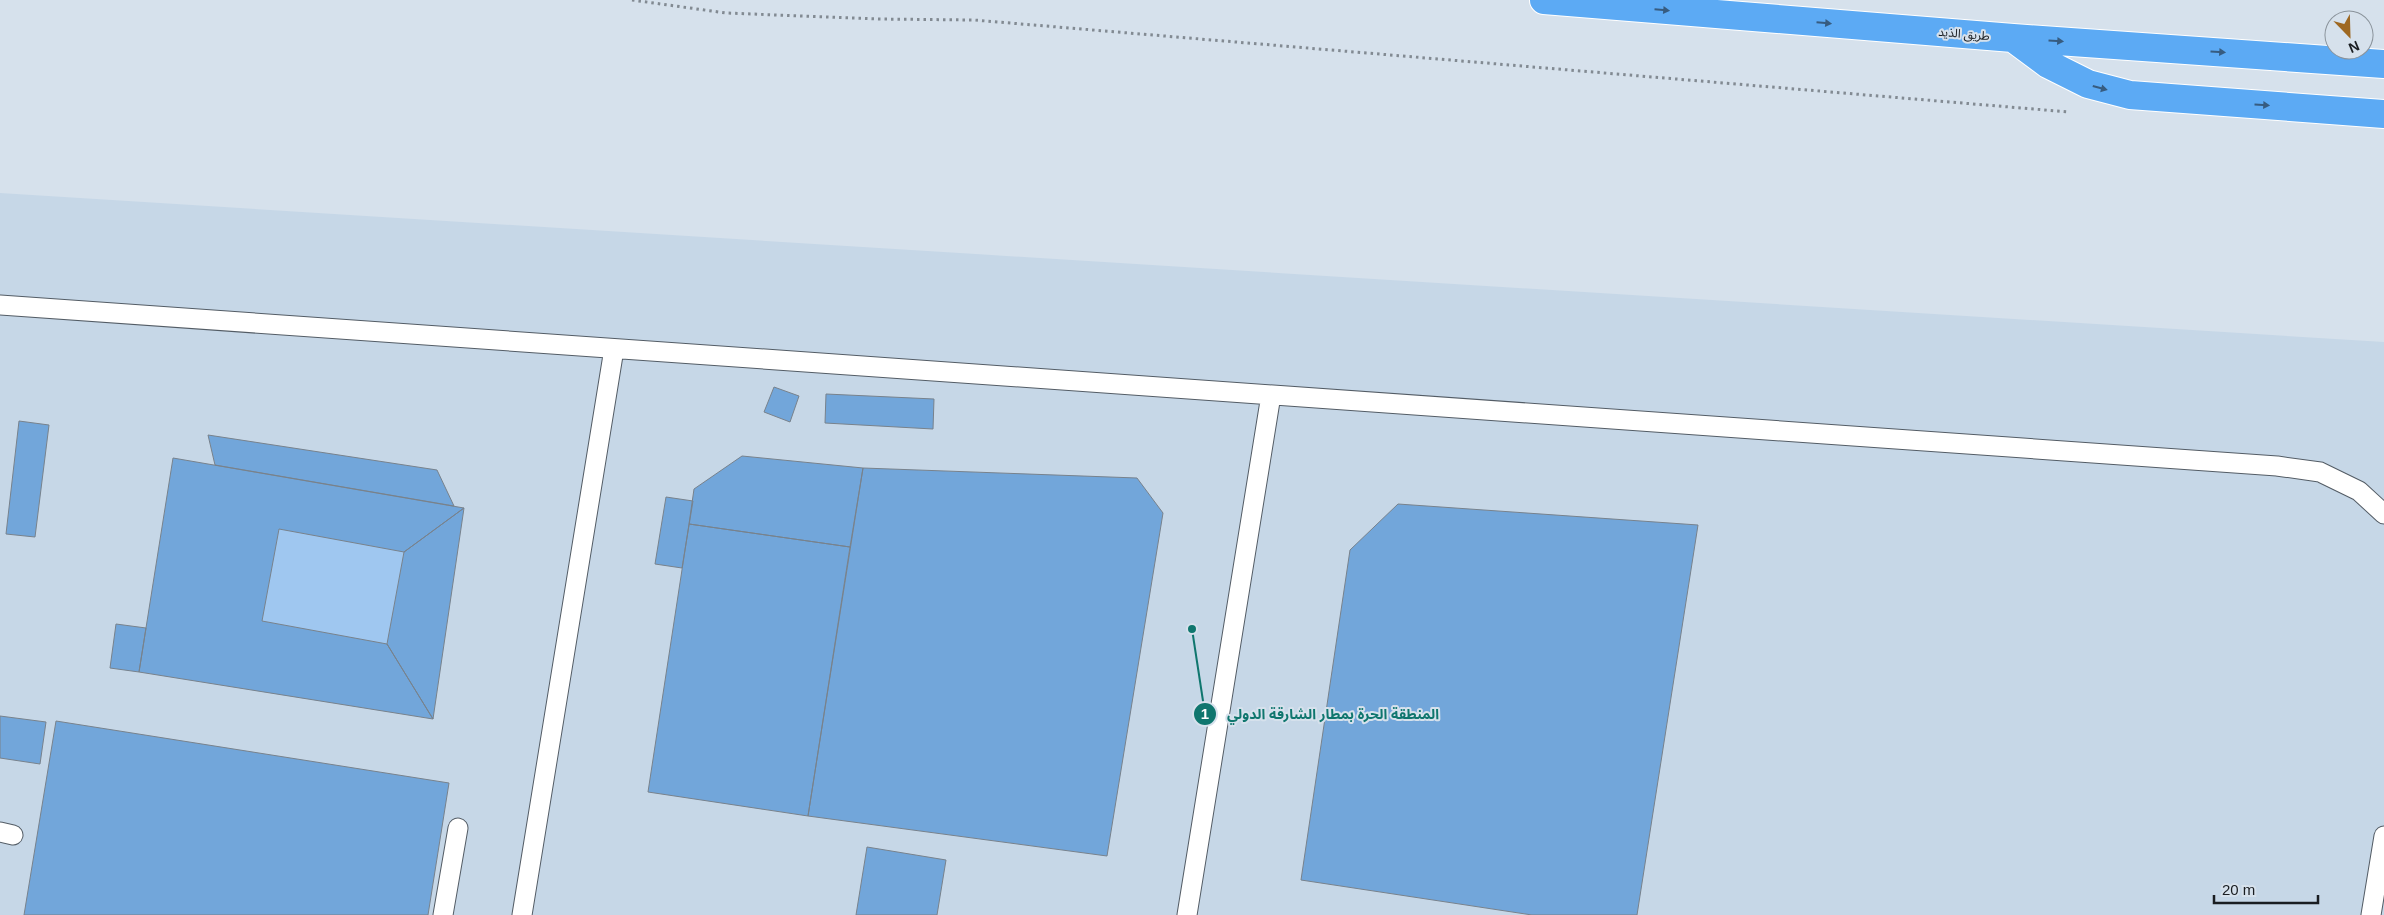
<svg xmlns="http://www.w3.org/2000/svg" width="2384" height="915" font-family="Helvetica,'Noto Sans Arabic',sans-serif">
	<style>
		.built { fill: #c6d7e7 }
		.green { fill: #9fc7f0 }
		.building { fill: #72a6da; stroke: #78828c }
		.lines { fill: none; stroke-linecap: round; stroke-linejoin: round }
		.service-casing { stroke: #535c65; stroke-width: 21 }
		.motorway-casing { stroke: #fff; stroke-width: 30 }
		.path { stroke: #828a92; stroke-width: 3; stroke-dasharray: 2.5 4; stroke-linecap: butt }
		.service { stroke: #fff; stroke-width: 19 }
		.motorway { stroke: #5caaf4; stroke-width: 28 }
		.oneway { fill: #375c80 }
		.labels { text-anchor: middle; dominant-baseline: central; stroke-width: 4; stroke-linejoin: round; paint-order: stroke }
		.street-label { font-size: 12px; fill: #191d21; stroke: #d6e1ec }
		.leader { fill: none; stroke: #0f766e; stroke-width: 2 }
		.callout-dot { fill: #0f766e; stroke: #d6e1ec; stroke-width: 2 }
		.mark-label { font-size: 15px; text-anchor: middle; font-weight: bold; fill: #fff }
		.callout-label { font-size: 14px; text-anchor: middle; font-weight: bold; fill: #0f766e; stroke: #d6e1ec; stroke-width: 4; stroke-linejoin: round; paint-order: stroke }
	</style>
	<rect width="100%" height="100%" fill="#d6e1ec"/>
	<path class="built" d="M 0,193 L 2384,342 L 2384,915 L 0,915 Z"/>
	<path class="green" d="M 279,529 L 404,552 L 387,644 L 262,621 Z"/>
	<path class="building" d="M 774,387 L 799,396 L 790,422 L 764,412 Z
		M 826,394 L 934,399 L 933,429 L 825,423 Z
		M 19,421 L 49,425 L 35,537 L 6,534 Z
		M 208,435 L 437,470 L 454,506 L 215,465 Z
		M 742,456 L 863,468 L 850,547 L 689,524 L 694,489 Z
		M 173,458 L 464,508 L 404,552 L 279,529 L 262,621 L 387,644 L 433,719 L 139,672 Z
		M 863,468 L 1137,478 L 1163,513 L 1107,856 L 808,816 Z
		M 666,497 L 693,501 L 682,568 L 655,564 Z
		M 1398,504 L 1698,525 L 1637,915 L 1532,915 L 1301,880 L 1350,550 Z
		M 464,508 L 433,719 L 387,644 L 404,552 Z
		M 689,524 L 850,547 L 808,816 L 648,792 Z
		M 116,624 L 146,628 L 139,672 L 110,668 Z
		M 0,716 L 46,722 L 40,764 L 0,758 Z
		M 56,721 L 449,783 L 428,915 L 24,915 Z
		M 867,847 L 946,860 L 937,915 L 856,915 Z"/>
	<g class="lines">
		<defs>
			<path id="service" d="M 0,305 L 2277,466 L 2320,472 L 2359,491 L 2384,514
				M 0,832 L 13,835
				M 443,915 L 458,828
				M 522,915 L 614,349
				M 1187,915 L 1271,395
				M 2371,915 L 2384,836"/>
			<path id="motorway" d="M 1544,0 L 2013,38 L 2384,64
				M 2013,38 L 2048,64 L 2088,84 L 2130,95 L 2384,114"/>
		</defs>
		<use href="#service" class="service-casing"/>
		<use href="#motorway" class="motorway-casing"/>
		<path class="path" d="M 632,0 L 726,13 L 879,19 L 974,20 L 2069,112"/>
		<use href="#service" class="service"/>
		<use href="#motorway" class="motorway"/>
	</g>
	<defs><path id="oneway-solid" d="M-6-.8H1V-3.2L6.5 0L1 3.2V.8H-6Z" transform="scale(1.25)"/></defs>
	<g class="oneway">
		<use href="#oneway-solid" transform="translate(1662 10) rotate(5)"/>
		<use href="#oneway-solid" transform="translate(1824 23) rotate(5)"/>
		<use href="#oneway-solid" transform="translate(2056 41) rotate(4)"/>
		<use href="#oneway-solid" transform="translate(2218 52) rotate(4)"/>
		<use href="#oneway-solid" transform="translate(2100 88) rotate(15)"/>
		<use href="#oneway-solid" transform="translate(2262 105) rotate(3)"/>
	</g>
	<g class="labels">
		<g class="street-label">
			<text transform="translate(1964 34) rotate(5)">طريق الذيد</text>
		</g>
	</g>
	<path class="leader" d="M1192 629L1205 714"/>
	<g class="callout-dot">
		<circle cx="1192" cy="629" r="5"/>
		<circle cx="1205" cy="714" r="12"/>
	</g>
	<g class="mark-label">
		<text x="1205" y="719">1</text>
	</g>
	<g class="callout-label">
		<text x="1333" y="719">المنطقة الحرة بمطار الشارقة الدولي</text>
	</g>
	<g transform="translate(2349 35) rotate(157)"><circle r="24" fill="#d6e1ec" stroke="#8a939b"/>
	<path d="M0-4L9 19L0 12L-9 19Z" fill="#9e6822"/>
	<text y="-8" font-size="14" font-weight="bold" text-anchor="middle" fill="#191d21">N</text>
	</g>
	<path d="M2214 895v8h104v-8" fill="none" stroke="#191d21" stroke-width="2.5"/>
	<text x="2222" y="895" font-size="15" fill="#191d21" stroke="#d6e1ec" stroke-width="4" paint-order="stroke">20 m</text>
</svg>
